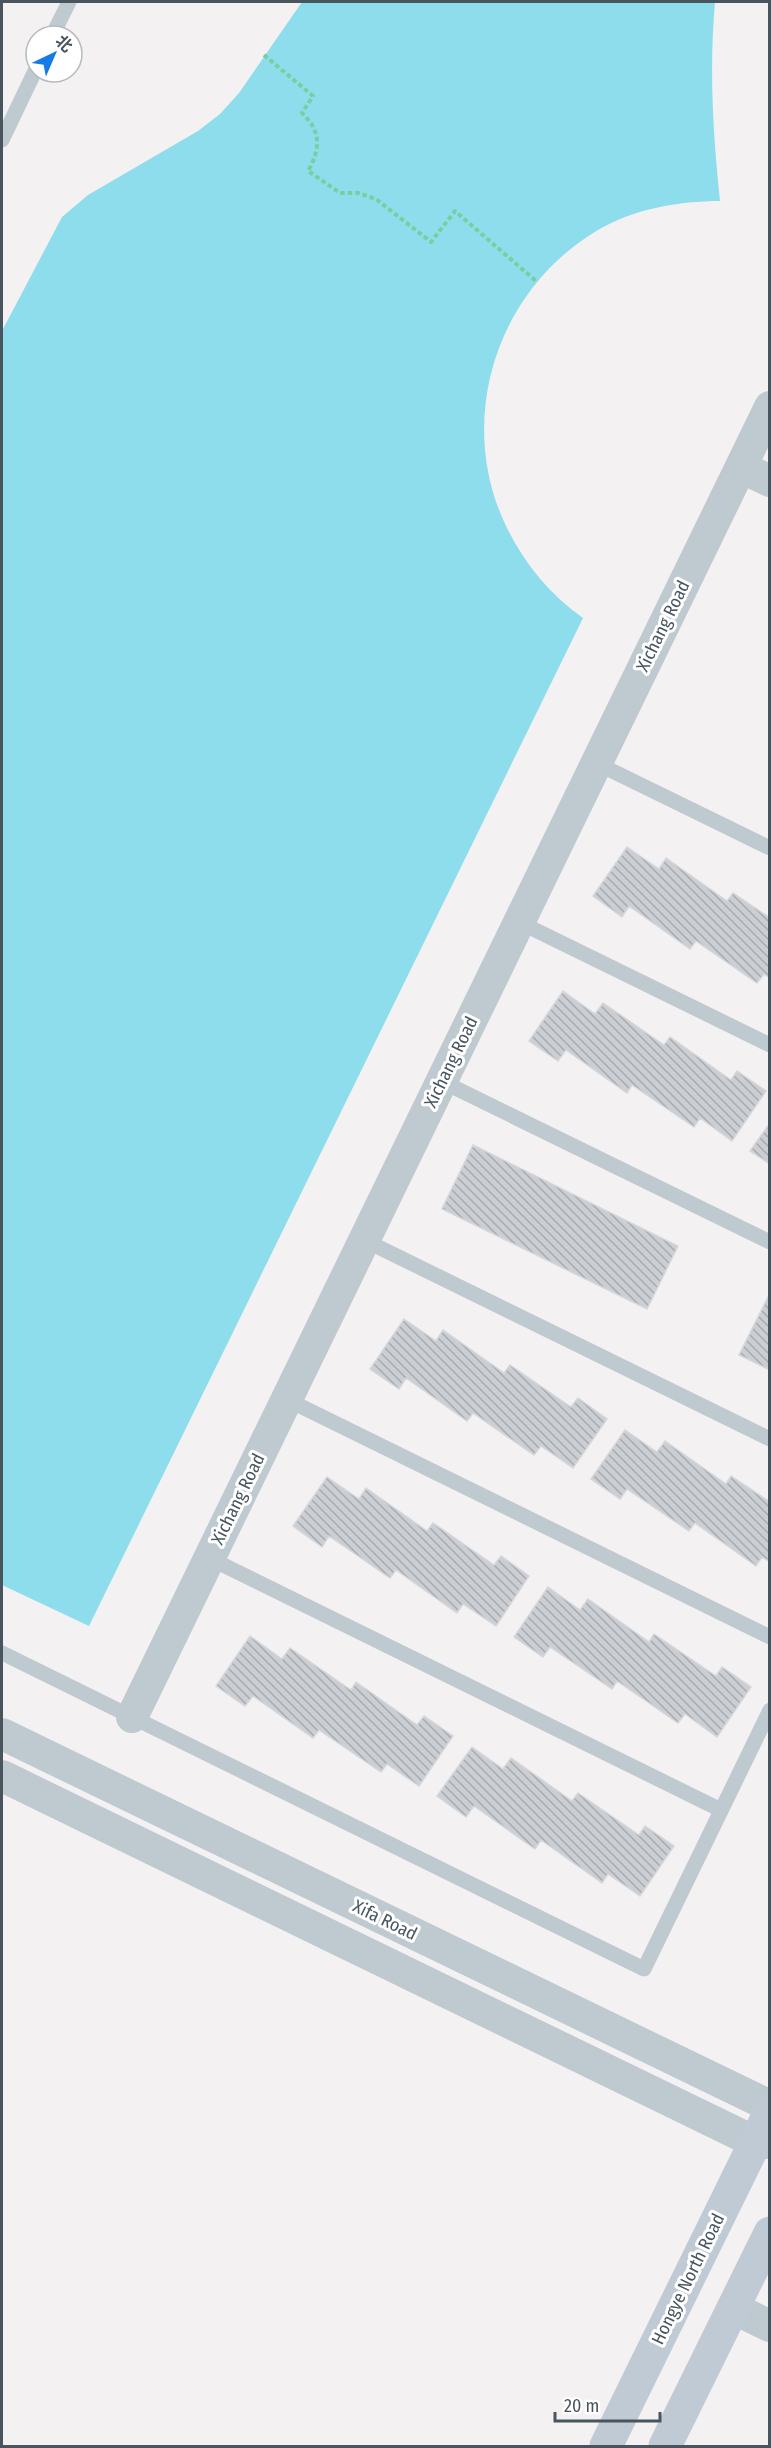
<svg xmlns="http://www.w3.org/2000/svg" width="771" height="2448" font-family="'Fira Sans Condensed','Noto Sans SC',sans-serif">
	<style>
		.water { fill: #8ddded }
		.building { fill: url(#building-back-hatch); stroke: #d5d7dc; stroke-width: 1.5 }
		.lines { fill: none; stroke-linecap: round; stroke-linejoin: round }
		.path { stroke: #77cfa0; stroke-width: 4; stroke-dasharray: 4.5 3; stroke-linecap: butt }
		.service { stroke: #bfc9d0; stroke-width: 15 }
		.minor { stroke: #bfc9d0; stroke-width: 32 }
		.secondary { stroke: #bfcad4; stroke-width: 33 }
		.labels { text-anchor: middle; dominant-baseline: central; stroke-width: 6; stroke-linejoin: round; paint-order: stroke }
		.street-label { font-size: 18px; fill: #48555f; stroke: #fff }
	</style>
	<defs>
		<pattern id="building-back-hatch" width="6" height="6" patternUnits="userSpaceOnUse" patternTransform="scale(1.5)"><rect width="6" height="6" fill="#cbced3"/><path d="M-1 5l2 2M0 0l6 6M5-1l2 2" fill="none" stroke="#a7aaae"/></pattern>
	</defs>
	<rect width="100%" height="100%" fill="#f3f1f1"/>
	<path class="water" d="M 302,2 L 715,2 C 709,70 713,133 720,201 C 678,201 634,209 598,230 C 496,290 455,420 506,526 C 524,563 549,594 583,618 L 89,1626 L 2,1585 L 2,331 L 62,217 L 88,195 L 198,131 L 220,114 L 239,93 Z"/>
	<path class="building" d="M 627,847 L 659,869 L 666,858 L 727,901 L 733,893 L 770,918 L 770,978 L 764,974 L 757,983 L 696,941 L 690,949 L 629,906 L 622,917 L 593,896 Z
		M 563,991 L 595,1014 L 603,1003 L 664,1045 L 670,1037 L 731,1080 L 737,1071 L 766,1091 L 732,1141 L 700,1118 L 694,1127 L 632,1085 L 627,1093 L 566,1050 L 558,1061 L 529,1041 Z
		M 770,1123 L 770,1164 L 750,1151 Z
		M 473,1145 L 678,1246 L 647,1309 L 442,1209 Z
		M 770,1293 L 770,1370 L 739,1355 Z
		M 404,1319 L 436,1341 L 443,1330 L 504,1373 L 510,1365 L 571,1407 L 578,1398 L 607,1419 L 573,1468 L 541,1446 L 534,1455 L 473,1413 L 467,1421 L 406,1378 L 399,1389 L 370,1369 Z
		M 625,1430 L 657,1452 L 665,1441 L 726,1484 L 731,1476 L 770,1502 L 770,1562 L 762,1557 L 756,1566 L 695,1523 L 689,1531 L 627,1489 L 620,1499 L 591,1479 Z
		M 327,1477 L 359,1499 L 366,1488 L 427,1531 L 433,1523 L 494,1565 L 501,1556 L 529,1576 L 496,1626 L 463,1604 L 457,1613 L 396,1570 L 390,1578 L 329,1536 L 322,1547 L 293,1526 Z
		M 548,1587 L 580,1610 L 588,1599 L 649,1642 L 654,1634 L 716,1676 L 722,1667 L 751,1687 L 717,1737 L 685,1714 L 678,1723 L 617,1681 L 612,1689 L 550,1647 L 543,1657 L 514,1637 Z
		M 250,1636 L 282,1659 L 290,1648 L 351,1690 L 356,1682 L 417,1725 L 424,1716 L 453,1736 L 419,1786 L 387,1764 L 381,1772 L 319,1730 L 313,1738 L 253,1696 L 245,1706 L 216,1686 Z
		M 472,1747 L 503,1769 L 511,1758 L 572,1801 L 578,1793 L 639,1835 L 645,1826 L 674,1846 L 640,1896 L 608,1874 L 602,1883 L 541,1840 L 535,1849 L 474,1806 L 466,1817 L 437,1796 Z"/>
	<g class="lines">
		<path class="path" d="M 264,55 L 313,96 L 302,113 C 321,131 321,148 308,171 L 340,193 L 358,193 L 376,199 L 431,242 L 455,211 L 536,281"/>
		<path class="service" d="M 52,36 L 69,2
			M 2,140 L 36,69
			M 596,763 L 770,848
			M 519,922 L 770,1045
			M 441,1081 L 770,1242
			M 364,1240 L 770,1439
			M 286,1399 L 770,1637
			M 209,1558 L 721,1810
			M 2,1653 L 644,1969 L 770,1710"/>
		<path class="minor" d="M 741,467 L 770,481
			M 132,1717 L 770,407
			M 2,1734 L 770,2106
			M 2,1776 L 755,2142 L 770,2143
			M 733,2308 L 770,2326"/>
		<path class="secondary" d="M 606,2446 L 770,2112
			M 665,2446 L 770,2233"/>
	</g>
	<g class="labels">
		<g class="street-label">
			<text transform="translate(663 626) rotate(-64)">Xichang Road</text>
			<text transform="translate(451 1062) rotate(-64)">Xichang Road</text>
			<text transform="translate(238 1499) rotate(-64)">Xichang Road</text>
			<text transform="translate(385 1920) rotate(26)">Xifa Road</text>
			<text transform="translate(688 2279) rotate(-64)">Hongye North Road</text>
		</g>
	</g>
	<rect width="771" height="2448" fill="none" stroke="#48555f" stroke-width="6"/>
	<g transform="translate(54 54) rotate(44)"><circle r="28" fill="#ffffff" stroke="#b6bbbf" stroke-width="1.5"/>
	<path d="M0-4.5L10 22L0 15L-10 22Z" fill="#177be7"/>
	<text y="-9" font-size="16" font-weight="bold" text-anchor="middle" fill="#48555f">北</text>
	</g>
	<path d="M555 2412v9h105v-9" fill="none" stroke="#48555f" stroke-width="3"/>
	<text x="564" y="2412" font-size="18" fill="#48555f" stroke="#ffffff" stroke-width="4.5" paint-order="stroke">20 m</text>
</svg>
